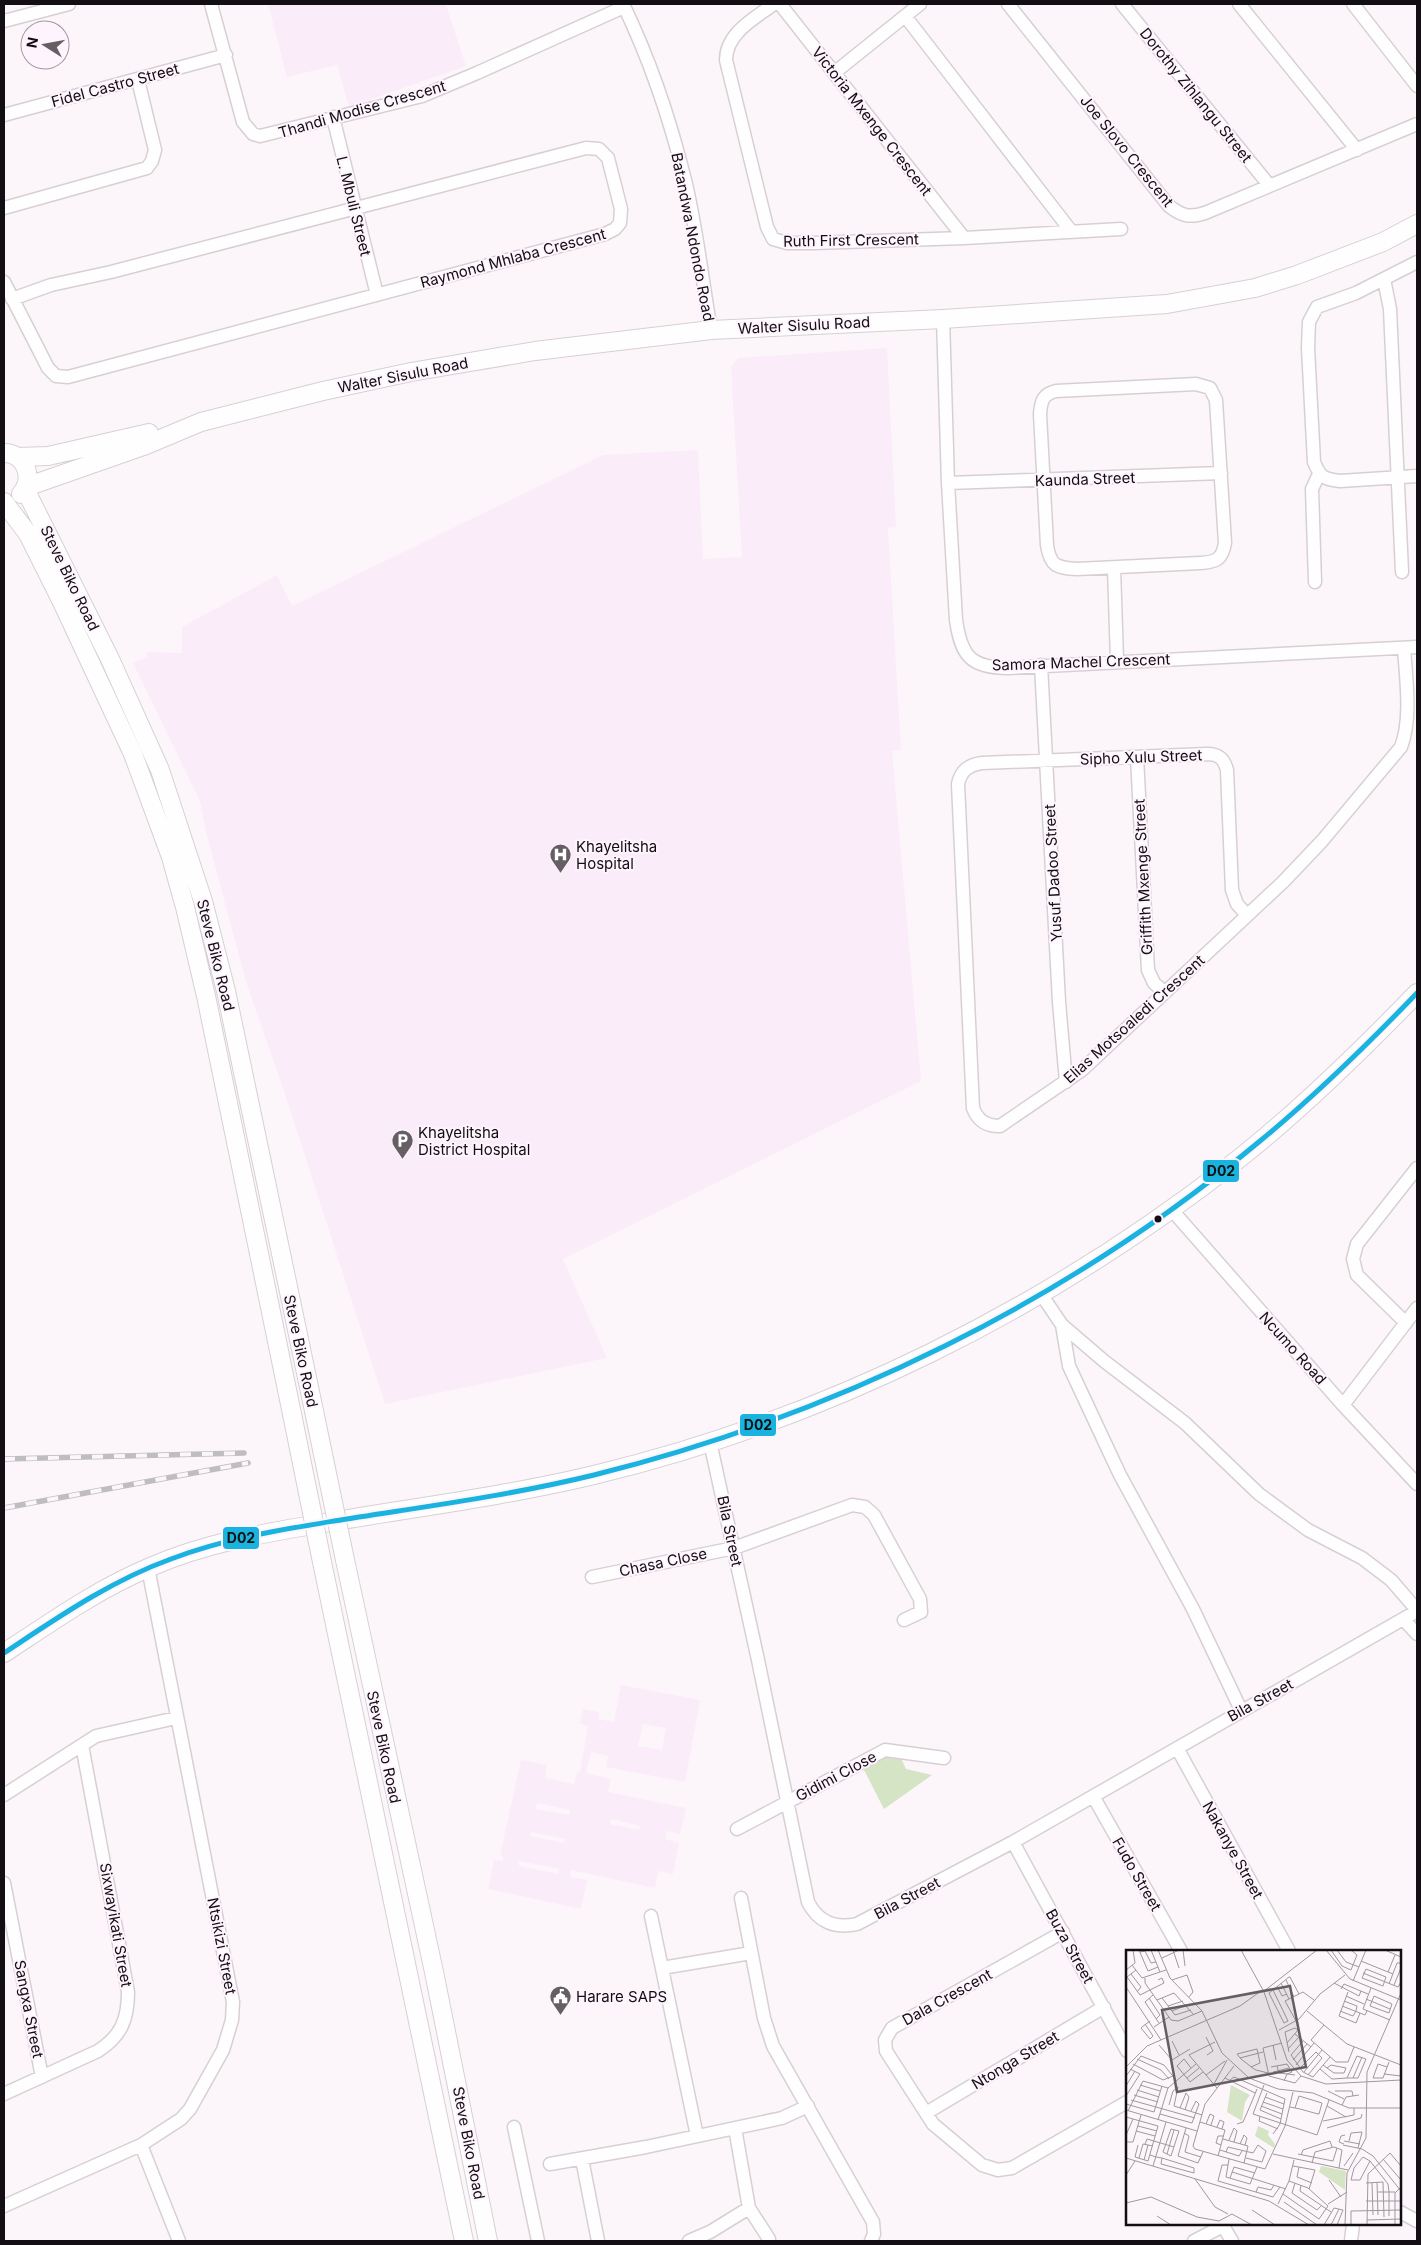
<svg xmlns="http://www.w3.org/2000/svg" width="1421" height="2245" font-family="Inter,sans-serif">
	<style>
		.built { fill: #fbecf9; fill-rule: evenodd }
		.green { fill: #d5e4c5 }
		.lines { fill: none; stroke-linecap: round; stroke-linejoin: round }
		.street-casing { stroke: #d6d0d5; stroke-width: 15 }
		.secondary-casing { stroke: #d6d0d5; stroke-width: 20 }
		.street { stroke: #fffefe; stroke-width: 12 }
		.secondary { stroke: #fffefe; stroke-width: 18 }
		.rail-casing { stroke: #bfbebf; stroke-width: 5.5 }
		.rail { stroke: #fef4fd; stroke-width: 4; stroke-dasharray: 11; stroke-linecap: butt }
		.secondary-bridge-casing { stroke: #d6d0d5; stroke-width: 20; stroke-linecap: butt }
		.secondary-bridge { stroke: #fffefe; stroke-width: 18 }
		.bus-1-casing { stroke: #fef4fd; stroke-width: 9 }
		.bus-1 { stroke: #18b3de; stroke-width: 5 }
		.bus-dot { fill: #130e13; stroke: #fef4fd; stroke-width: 2 }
		.labels { text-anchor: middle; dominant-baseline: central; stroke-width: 4; stroke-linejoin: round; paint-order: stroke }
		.street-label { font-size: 15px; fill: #130e13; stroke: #fef4fd }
		.poi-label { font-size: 15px; fill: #130e13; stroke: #fef4fd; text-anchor: start }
		.inset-road { fill: none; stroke: #9f999e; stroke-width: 1 }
		.view { fill: #655f64; fill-opacity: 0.15; stroke: #655f64; stroke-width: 2.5 }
		.inset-edge { fill: none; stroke: #130e13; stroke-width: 2.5 }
		.line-badge { stroke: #fef4fd; stroke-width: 2 }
		.pale-badge-label { font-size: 14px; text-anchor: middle; font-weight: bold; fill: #111 }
	</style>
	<rect width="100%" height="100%" fill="#fcf6fb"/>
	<path class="built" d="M 268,4 L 448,4 L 446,5 L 466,66 L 349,107 L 337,65 L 287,77 Z
		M 887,348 L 896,527 L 888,528 L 901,750 L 892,751 L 921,1081 L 563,1259 L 607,1358 L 385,1404 L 283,1088 L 246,982 L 206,832 L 200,801 L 133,663 L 148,657 L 146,652 L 182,653 L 182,627 L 277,575 L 292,606 L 603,455 L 698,450 L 703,559 L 742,557 L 731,367 L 738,358 Z
		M 621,1685 L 700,1700 L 685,1782 L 606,1767 L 608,1756 L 591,1752 L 586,1773 L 611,1779 L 608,1792 L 686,1808 L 680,1834 L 667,1831 L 665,1839 L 679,1843 L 673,1874 L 658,1871 L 655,1888 L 571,1870 L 570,1877 L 587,1880 L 581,1909 L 488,1889 L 494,1860 L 503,1861 L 503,1856 L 500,1855 L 521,1760 L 547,1765 L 545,1778 L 574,1784 L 577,1772 L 580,1772 L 588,1726 L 580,1724 L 583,1709 L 599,1712 L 598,1719 L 614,1722 ZM 643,1724 L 666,1728 L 662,1750 L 638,1746 ZM 537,1803 L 570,1810 L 569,1815 L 536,1809 ZM 611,1819 L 640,1826 L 639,1830 L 610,1824 ZM 531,1832 L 565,1839 L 564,1843 L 530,1836 ZM 519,1861 L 559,1869 L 558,1874 L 519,1866 Z"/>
	<path class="green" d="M 888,1754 L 900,1756 L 906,1769 L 932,1775 L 884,1809 L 863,1768 Z"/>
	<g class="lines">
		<defs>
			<path id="street" d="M 211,4 L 243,122 L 253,134 L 260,136 L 422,96 L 477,73 L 624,7
				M 623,4 C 650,60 670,119 685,180 C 697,229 702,280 711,330
				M 774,4 C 755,18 726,33 726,60 L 767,227 L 773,239 L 787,243 L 814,243 L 964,238 L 1121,229
				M 780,4 L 964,238
				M 1008,4 L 1169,206 C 1182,216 1189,218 1205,213 L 1417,124
				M 1122,4 L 1269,185
				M 1239,4 L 1357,150
				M 1353,4 L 1417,86
				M 905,16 L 1071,231
				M 4,21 L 69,4
				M 834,73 L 920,4
				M 4,115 L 226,55
				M 333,117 L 377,295
				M 4,208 L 147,168 L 152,161 L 155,150 L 138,80
				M 1417,262 L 1356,293 L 1317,307 L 1309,322 L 1308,348 L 1314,462 C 1320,477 1323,479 1340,481 L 1417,476
				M 1384,279 L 1390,309 L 1402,572
				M 4,282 L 48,368 L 56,376 L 68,377 L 605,234 L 615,229 L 620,223 L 621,209 L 608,158 L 599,149 L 586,148 L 111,272 L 51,285 L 12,299
				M 943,319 L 948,483 L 956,620 C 961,655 970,668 1008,668 L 1417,647
				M 1196,384 L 1210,388 L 1216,400 L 1225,543 C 1222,560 1216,562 1200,563 L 1077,569 C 1057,568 1050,566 1047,545 L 1040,414 C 1041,401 1043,394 1056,391 Z
				M 948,483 L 1221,473
				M 1114,568 L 1117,661
				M 1315,582 L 1312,489 L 1319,474
				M 1041,665 L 1059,1002 L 1066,1082
				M 1137,757 L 1148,970 L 1154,983 L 1164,992
				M 1247,915 L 1237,904 L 1232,890 L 1227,770 C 1224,759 1219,754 1207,754 L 982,763 C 969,765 961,770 958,784 L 973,1108 C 978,1121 986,1126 1000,1126 L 1082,1070 L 1283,882 L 1322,841 L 1401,747 C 1412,718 1406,679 1404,648
				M 1171,1209 L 1343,1405 L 1417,1484
				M 1041,1294 L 1062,1325 L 1104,1361 L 1185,1423 L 1259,1494 L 1308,1530 L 1362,1558 L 1391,1580 L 1417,1610
				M 1406,1323 L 1357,1275 L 1353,1259 L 1357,1244 L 1417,1168
				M 1062,1325 L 1069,1366 L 1120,1475 L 1193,1609 L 1241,1710
				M 1343,1405 L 1417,1308
				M 710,1442 L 758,1660 L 808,1902 C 818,1922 835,1929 857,1924 L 1013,1842 L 1417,1611
				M 592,1577 L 734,1548 L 852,1505 L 865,1507 L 874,1515 L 920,1599 L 921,1612 L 904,1620
				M 1403,1619 L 1417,1634
				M 1177,1748 L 1289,1951
				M 4,1795 L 96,1736 L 176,1718
				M 1093,1796 L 1181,1951
				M 737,1829 L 885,1750 L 944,1758
				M 1013,1842 L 1127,2051
				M 4,1883 L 42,2077
				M 741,1898 L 764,2018 L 773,2046 L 873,2222 L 874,2234 L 871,2241
				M 651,1916 L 697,2136
				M 1063,1932 L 892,2028 L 885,2040 L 886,2051 L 933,2124 L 982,2165 L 998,2170 L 1012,2168 L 1127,2102
				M 662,1968 L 751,1953
				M 4,2094 L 98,2051 C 121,2036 128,2020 128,1992 L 82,1745
				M 926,2113 L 1104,2007
				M 514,2127 L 538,2241
				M 141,2145 L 179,2241
				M 582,2159 L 598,2241
				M 550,2164 L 646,2147 L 782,2118 L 808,2106
				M 4,2206 L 141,2145 L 181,2119 L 190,2109 L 223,2050 L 232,2020 L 233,2002 L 148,1568
				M 749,2208 L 769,2239
				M 1400,2212 L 1417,2221
				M 1222,2224 L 1232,2241
				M 689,2241 L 710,2232 L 749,2208 L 735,2128
				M 1194,2241 L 1223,2226
				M 1351,2241 L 1353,2224"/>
			<path id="secondary" d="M 4,453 C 25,453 35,478 21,494
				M 18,457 L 48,456 L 149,433
				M 26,487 L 146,445 L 201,422 L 323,391 L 411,372 L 535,351 L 711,330 L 943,319 L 1167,304 L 1255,288 L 1297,275 L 1383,242 L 1417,224
				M 25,489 L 110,659 L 160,770 L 203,901 L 226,991 L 314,1411
				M 4,502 L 28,534 L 62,602 L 133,754 L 171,857 L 185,907 L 206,996 L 292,1414
				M 345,1560 L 434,1972 L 488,2241
				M 322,1562 L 464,2241
				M 4,1653 C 50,1623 96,1590 148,1568 C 209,1541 276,1531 342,1520 C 426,1506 510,1495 594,1475 C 827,1419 1047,1309 1236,1161 C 1301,1110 1360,1052 1417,993"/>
		</defs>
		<use href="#street" class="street-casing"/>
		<use href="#secondary" class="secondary-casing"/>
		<use href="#street" class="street"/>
		<use href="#secondary" class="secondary"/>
		<defs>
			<path id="rail" d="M 4,1459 L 244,1453
				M 4,1508 L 248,1463"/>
		</defs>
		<use href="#rail" class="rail-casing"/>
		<use href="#rail" class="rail"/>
		<defs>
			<path id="secondary-bridge" d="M 314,1411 L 345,1560
				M 292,1414 L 322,1562"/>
		</defs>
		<use href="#secondary-bridge" class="secondary-bridge-casing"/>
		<use href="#secondary-bridge" class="secondary-bridge"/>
		<defs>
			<path id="bus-1" d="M 4,1653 C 57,1618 110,1581 171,1559 C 223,1539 279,1530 334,1521 C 421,1507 508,1496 594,1475 C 836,1415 1068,1301 1260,1141 C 1316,1095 1367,1045 1417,993"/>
		</defs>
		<use href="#bus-1" class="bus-1-casing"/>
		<use href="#bus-1" class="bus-1"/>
	</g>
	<defs>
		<symbol id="hospital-pin" viewBox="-11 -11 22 30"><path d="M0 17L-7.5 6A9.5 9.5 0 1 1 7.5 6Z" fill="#655f64" stroke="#fef4fd"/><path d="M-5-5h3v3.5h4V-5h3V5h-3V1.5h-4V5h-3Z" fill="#fff"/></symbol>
		<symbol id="parking-pin" viewBox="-11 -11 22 30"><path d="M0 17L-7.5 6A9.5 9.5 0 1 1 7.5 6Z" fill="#655f64" stroke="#fef4fd"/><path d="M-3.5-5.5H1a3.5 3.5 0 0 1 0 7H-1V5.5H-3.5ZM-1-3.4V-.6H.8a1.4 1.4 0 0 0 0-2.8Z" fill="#fff"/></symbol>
		<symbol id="civic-pin" viewBox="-11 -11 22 30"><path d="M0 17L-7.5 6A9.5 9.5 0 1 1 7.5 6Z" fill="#655f64" stroke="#fef4fd"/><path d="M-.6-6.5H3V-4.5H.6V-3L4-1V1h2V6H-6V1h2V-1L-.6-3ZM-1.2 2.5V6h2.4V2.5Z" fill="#fff"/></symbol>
	</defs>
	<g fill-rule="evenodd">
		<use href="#hospital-pin" x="548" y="842" width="25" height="34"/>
		<use href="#parking-pin" x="390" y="1128" width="25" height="34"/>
		<use href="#civic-pin" x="548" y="1984" width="25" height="34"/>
	</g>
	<circle class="bus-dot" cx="1158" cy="1219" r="4.5"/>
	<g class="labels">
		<g class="street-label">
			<text transform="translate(115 85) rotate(-15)">Fidel Castro Street</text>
			<text transform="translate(1196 95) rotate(51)">Dorothy Zihlangu Street</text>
			<text transform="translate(362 109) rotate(-16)">Thandi Modise Crescent</text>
			<text transform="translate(872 121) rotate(52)">Victoria Mxenge Crescent</text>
			<text transform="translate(1127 151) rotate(51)">Joe Slovo Crescent</text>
			<text transform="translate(354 206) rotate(76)">L. Mbuli Street</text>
			<text transform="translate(693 237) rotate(79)">Batandwa Ndondo Road</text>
			<text transform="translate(851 240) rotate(-1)">Ruth First Crescent</text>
			<text transform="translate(513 258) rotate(-15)">Raymond Mhlaba Crescent</text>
			<text transform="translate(804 325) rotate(-3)">Walter Sisulu Road</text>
			<text transform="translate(403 375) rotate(-11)">Walter Sisulu Road</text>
			<text transform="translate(1085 479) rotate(-2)">Kaunda Street</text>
			<text transform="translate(70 578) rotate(64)">Steve Biko Road</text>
			<text transform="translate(1081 662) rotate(-2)">Samora Machel Crescent</text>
			<text transform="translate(1141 757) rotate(-2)">Sipho Xulu Street</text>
			<text transform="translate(1053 873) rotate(-93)">Yusuf Dadoo Street</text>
			<text transform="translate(1143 877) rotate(-93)">Griffith Mxenge Street</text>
			<text transform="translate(216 955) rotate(76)">Steve Biko Road</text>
			<text transform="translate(1134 1019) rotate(-42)">Elias Motsoaledi Crescent</text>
			<text transform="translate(1293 1348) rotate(48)">Ncumo Road</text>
			<text transform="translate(301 1351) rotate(78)">Steve Biko Road</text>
			<text transform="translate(730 1531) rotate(78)">Bila Street</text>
			<text transform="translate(663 1562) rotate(-12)">Chasa Close</text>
			<text transform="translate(1260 1700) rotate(-29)">Bila Street</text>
			<text transform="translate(384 1747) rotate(78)">Steve Biko Road</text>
			<text transform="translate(836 1776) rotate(-28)">Gidimi Close</text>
			<text transform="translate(1233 1850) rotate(61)">Nakanye Street</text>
			<text transform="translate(1137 1874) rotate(60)">Fudo Street</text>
			<text transform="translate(907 1898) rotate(-28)">Bila Street</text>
			<text transform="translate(116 1925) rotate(80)">Sixwayikati Street</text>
			<text transform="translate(222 1946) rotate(79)">Ntsikizi Street</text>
			<text transform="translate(1070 1946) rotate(61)">Buza Street</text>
			<text transform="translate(947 1997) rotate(-29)">Dala Crescent</text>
			<text transform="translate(29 2009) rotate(79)">Sangxa Street</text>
			<text transform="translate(1015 2060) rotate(-31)">Ntonga Street</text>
			<text transform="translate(469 2143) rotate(79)">Steve Biko Road</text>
		</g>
		<g class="poi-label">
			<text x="576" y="846">Khayelitsha<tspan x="576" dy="17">Hospital</tspan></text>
			<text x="418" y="1132">Khayelitsha<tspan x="418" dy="17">District Hospital</tspan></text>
			<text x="576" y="1996">Harare SAPS</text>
		</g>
	</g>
	<g transform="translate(1126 1950)">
		<rect width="275" height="275" fill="#fcf6fb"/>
		<path d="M 105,135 L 124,145 L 119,152 L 116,171 L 101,162 ZM 132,176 L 143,181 L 142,185 L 149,194 L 148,198 L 129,186 ZM 195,216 L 220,221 L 219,240 L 193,222 Z" fill="#d5e4c5"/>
		<path class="inset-road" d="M 13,0 L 22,21 L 32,17M 25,0 L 34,22M 32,0 L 44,28 L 76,61 L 96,103 L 123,128 L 152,139 L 187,143 L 223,158 L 275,158M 47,0 L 53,18M 57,0 L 59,16M 115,0 L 137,40M 200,0 L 224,29 L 275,50M 205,0 L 216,16 L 225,20 L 231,5 L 225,0M 211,0 L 220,12 L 233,17M 259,0 L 275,7M 14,2 L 19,1 L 25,13 L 30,12M 36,8 L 53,0M 235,11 L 267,24M 6,15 L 16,28 L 40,20M 240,19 L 260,27 L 257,36 L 236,28 ZM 0,20 L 9,13 L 7,0M 10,20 L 1,27 L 14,45 L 38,33 L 36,28 L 32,30M 262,22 L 269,5M 237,23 L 272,37 L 275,32M 5,24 L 15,37 L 11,42M 19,28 L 19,33 L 45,70 L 52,71 L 76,61M 46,30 L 61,25 L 67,42 L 63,47M 160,30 L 168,47M 227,31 L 240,0M 155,33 L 163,49M 208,33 L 233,46 L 235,41M 263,34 L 271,13 L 275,13M 268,35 L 275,18M 151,36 L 156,46 L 161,44M 0,37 L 35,90M 245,38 L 237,59 L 264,70M 215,39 L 218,34 L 242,44M 147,40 L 162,71 L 158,73 L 143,43 L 147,40 L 163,27 L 164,27 L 173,44M 138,41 L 191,0M 138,42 L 161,110 L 175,126 L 200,134 L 275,130M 222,42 L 213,66 L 230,73 L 234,63M 27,45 L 19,52 L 33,73M 220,46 L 238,54M 248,46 L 266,54 L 263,63 L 244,56 ZM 23,48 L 34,65 L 30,69M 36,48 L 49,65 L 65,60M 240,49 L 264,59M 31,50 L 48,43 L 68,65M 42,56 L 57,51M 216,56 L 239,65 L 241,61M 46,61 L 61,55M 181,61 L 221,94 L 275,115M 214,61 L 227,66 L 230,61 L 231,56 L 218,51M 170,71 L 159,51 L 177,42 L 188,50M 19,74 L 27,86 L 24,89 L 15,78 L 16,77 L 24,71M 198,75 L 185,90 L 210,112 L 222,112 L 228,97M 28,77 L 43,67M 153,80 L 173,69 L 194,44 L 219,25M 169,84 L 185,97M 80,87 L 87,101 L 81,105M 46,91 L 53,105M 177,91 L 165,105 L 177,122 L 187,127 L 204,107M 89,92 L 63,105 L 91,138M 156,93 L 137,98 L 143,126 L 169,133 L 175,126M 161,93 L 172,80M 33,95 L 46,110 L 64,99M 147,95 L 150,110M 162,99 L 173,87M 163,102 L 159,82 L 169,78 L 172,80M 114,108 L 137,102M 11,109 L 35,120 L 43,129M 167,110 L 181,94M 7,114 L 37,130 L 47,126M 170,115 L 188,93M 197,115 L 208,123 L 218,123 L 220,118M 108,116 L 79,154 L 67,196 L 69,199 L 139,219 L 159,176 L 167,142M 151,116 L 153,123 L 169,125M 0,117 L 21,96 L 114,56 L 135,41M 125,117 L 134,113 L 131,99 L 111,104 L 115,109 L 128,119 L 130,120 L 142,123M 145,117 L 161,114 L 166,122 L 161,124 L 158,131M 261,117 L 252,114 L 247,128 L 257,128 L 263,112M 65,118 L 58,109 L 51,116 L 64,132 L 77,122M 201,118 L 205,115 L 220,118M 173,119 L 190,102 L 196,108 L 182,125M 194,119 L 206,129 L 207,129 L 221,128 L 232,128 L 240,109 L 231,106 L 221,128M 147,122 L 163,118M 178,122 L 196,100M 258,124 L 275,126M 80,125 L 99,111M 0,126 L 15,106 L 38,115 L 50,130M 61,128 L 73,118M 99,128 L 129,143M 227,128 L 236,107M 104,130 L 108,127 L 159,149 L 154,174 L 147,184M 88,134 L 101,110M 14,135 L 34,141M 138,135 L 127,164 L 191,185 L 203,150M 0,136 L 9,121M 11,140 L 33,147M 202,141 L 218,149M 209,141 L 226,141 L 227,146M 141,143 L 134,160 L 155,169M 8,145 L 32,152M 0,146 L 14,124 L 4,119M 139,147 L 158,154M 5,150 L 69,168M 137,152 L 157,159M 0,154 L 28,162 L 36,136M 43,155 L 47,141 L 52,137 L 48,156M 216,155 L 220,147 L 233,145M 48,156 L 76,165M 124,156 L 131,139M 135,156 L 156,164M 201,156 L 220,167M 164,157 L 174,159 L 192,164 L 193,164 L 196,153 L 173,146 L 169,158M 54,158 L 60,143 L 63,147 L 59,160M 0,160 L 71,181M 2,161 L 17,131 L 42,138M 34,164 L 66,173 L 73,154 L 70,151 L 65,161M 134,166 L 133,171 L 152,179M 0,167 L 32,176 L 22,211 L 9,207 L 12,195M 32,170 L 42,138 L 70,114M 197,171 L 228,165 L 228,158M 74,172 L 99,180 L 92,206M 80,174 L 84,164 L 88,166 L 85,175M 111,174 L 117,172 L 124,156M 12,176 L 31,181M 91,177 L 94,170 L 98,172 L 96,179M 60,178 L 52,206 L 72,213 L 77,202M 201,178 L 235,168 L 236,164M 45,179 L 53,181 L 45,206 L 37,202 ZM 10,181 L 29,186M 58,183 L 63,186 L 59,202 L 75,207M 0,185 L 7,169M 97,189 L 122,196 L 118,213M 103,190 L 108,178 L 111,181 L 108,192M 218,191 L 234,194M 223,191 L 225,183 L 236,182 L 232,198M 0,192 L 7,192 L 15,165M 19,194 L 21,189 L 48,197M 114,194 L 118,185 L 121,188 L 119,195M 218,194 L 213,192 L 215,186 L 219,185M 95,195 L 90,193 L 92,186 L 98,186M 217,195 L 236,199 L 247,206 L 275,241M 94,200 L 113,206 L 116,201M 100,202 L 102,197 L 127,203 L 132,195 L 140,201 L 136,212 L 120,208M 41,204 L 48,180M 147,204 L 222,220M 172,204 L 207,211 L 211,198M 24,205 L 30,207 L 36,208 L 68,218 L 68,223 L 35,214 L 36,208M 175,205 L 177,200 L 204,191 L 206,197M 0,208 L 143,251 L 183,275M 13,208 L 17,194 L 27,196M 103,209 L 100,227 L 124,234 L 131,217M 257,209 L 275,230M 18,210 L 22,195M 244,211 L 234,230 L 225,230 L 228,218 L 237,207 L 244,211 L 262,234 L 263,242M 186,213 L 189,202 L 208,197 L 216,200 L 213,218M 102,215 L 96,215 L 92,231 L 147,247 L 154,237M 27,216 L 40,172M 167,216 L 189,220 L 183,239M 218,216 L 227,203M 173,217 L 171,227 L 186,233M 106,222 L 160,239M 0,225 L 9,211M 104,228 L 108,217 L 129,223M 69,229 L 89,257 L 102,264M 203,230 L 215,247M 251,232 L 252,265M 257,232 L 258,267M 169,233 L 166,243 L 191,260 L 195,256M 240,233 L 257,232M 246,233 L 247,265M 175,235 L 174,241 L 205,262M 130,242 L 132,237 L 145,240 L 148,235M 252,242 L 269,242M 263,242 L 263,266M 157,244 L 193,269 L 202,256 L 182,238 L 163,231M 240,251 L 275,251M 158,252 L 191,275M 0,253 L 25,247 L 71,267 L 93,271 L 106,264 L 126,275M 152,254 L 163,231 L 168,210M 202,254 L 221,242M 126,260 L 149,275M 31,266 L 45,275M 241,270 L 275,269M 198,275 L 208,258 L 217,260 L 211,275M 205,275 L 213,259M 219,275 L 221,223 L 240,188 L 241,122 L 275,43M 225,275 L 225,261 L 275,260M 241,275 L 242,224 L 264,203 L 275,216M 269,275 L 269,243 L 275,237"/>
		<path class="view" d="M 164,36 L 180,117 L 51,142 L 36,60 Z"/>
		<rect width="275" height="275" class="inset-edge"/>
	</g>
	<g class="line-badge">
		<rect x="1202" y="1159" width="38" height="24" rx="5" fill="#18b3de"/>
		<rect x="739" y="1413" width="38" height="24" rx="5" fill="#18b3de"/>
		<rect x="222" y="1526" width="38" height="24" rx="5" fill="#18b3de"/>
	</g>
	<g class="pale-badge-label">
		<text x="1221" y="1176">D02</text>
		<text x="758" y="1430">D02</text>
		<text x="241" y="1543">D02</text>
	</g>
	<rect width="1421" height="2245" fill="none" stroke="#130e13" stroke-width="10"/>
	<g transform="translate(45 45) rotate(281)"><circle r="24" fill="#fef4fd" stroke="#a0989f"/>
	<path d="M0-4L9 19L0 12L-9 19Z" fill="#655f64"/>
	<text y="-8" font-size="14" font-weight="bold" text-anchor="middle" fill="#130e13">N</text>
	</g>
</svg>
